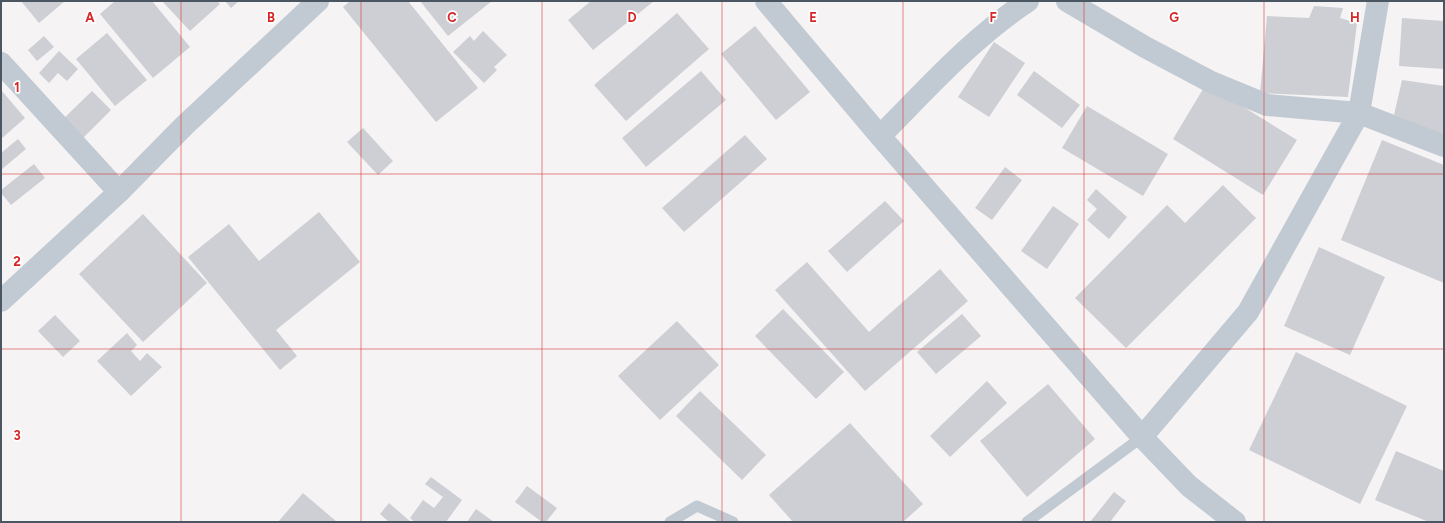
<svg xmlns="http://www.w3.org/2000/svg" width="1445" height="523" font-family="Figtree,sans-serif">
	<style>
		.building { fill: #cdcfd5 }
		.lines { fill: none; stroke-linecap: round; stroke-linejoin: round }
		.service { stroke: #c1cad2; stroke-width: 11 }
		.minor { stroke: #c1cad2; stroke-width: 22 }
		.tertiary { stroke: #c1cad2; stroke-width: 22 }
		.grid { fill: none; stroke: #d62828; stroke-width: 1; stroke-opacity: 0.55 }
		.grid-label { font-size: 13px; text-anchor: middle; font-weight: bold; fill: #d62828; stroke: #fff; stroke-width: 3.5; stroke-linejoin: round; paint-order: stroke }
	</style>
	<rect width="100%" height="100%" fill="#f5f3f3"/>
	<path class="building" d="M 21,1 L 65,1 L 39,23 Z
		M 115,1 L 152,1 L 190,47 L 153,78 L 100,14 Z
		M 162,1 L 217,1 L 220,4 L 190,31 Z
		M 225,1 L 239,1 L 231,8 Z
		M 350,1 L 408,1 L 478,88 L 436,122 L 343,7 Z
		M 420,1 L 492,1 L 448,36 Z
		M 591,1 L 654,1 L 593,50 L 568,20 Z
		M 1314,6 L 1343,8 L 1340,18 L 1357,23 L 1348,97 L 1260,93 L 1267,16 L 1309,18 Z
		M 677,13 L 709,49 L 626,121 L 594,85 Z
		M 1402,18 L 1444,21 L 1444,69 L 1399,66 Z
		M 755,26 L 810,92 L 776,120 L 721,54 Z
		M 483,31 L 507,55 L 494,67 L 497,70 L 484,83 L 453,52 L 470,36 L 474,41 Z
		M 107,33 L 147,80 L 115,106 L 76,59 Z
		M 44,36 L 54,47 L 37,61 L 28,50 Z
		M 994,42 L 1025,63 L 989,117 L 958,97 Z
		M 59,51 L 78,69 L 67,81 L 58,73 L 49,83 L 39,73 Z
		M 701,71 L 726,100 L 646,167 L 622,138 Z
		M 1034,71 L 1080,105 L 1062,128 L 1017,95 Z
		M 1402,80 L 1444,86 L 1444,132 L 1443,135 L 1394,115 Z
		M 1206,84 L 1297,140 L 1263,195 L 1173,139 Z
		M 1,90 L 25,118 L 1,139 Z
		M 92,91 L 111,110 L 79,142 L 60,122 Z
		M 1087,106 L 1168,154 L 1143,196 L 1062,148 Z
		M 363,128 L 393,161 L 378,175 L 347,142 Z
		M 745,135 L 767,159 L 684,232 L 662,208 Z
		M 18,139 L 26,149 L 1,170 L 1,153 Z
		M 1382,140 L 1444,165 L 1444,283 L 1341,240 Z
		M 34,164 L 45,178 L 11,205 L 1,193 L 1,190 Z
		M 1005,167 L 1022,180 L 992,220 L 975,208 Z
		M 1223,185 L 1256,218 L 1126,348 L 1075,298 L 1167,205 L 1185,223 Z
		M 1096,189 L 1127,217 L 1109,239 L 1087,220 L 1097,209 L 1087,200 Z
		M 885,201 L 904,221 L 847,272 L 828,251 Z
		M 1053,206 L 1079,224 L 1047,269 L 1021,251 Z
		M 319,212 L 360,262 L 276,330 L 297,356 L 280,370 L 188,257 L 229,224 L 259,261 Z
		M 143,214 L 207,283 L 143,342 L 79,274 Z
		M 1319,247 L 1385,277 L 1350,355 L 1284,326 Z
		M 807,262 L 869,332 L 940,269 L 968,301 L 865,391 L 775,290 Z
		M 783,309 L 844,372 L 816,399 L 755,336 Z
		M 962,314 L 981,336 L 936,374 L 917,352 Z
		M 55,315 L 80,341 L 63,357 L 38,331 Z
		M 677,321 L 719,365 L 660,420 L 618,376 Z
		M 127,333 L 137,345 L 131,351 L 140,361 L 147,353 L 162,367 L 131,396 L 97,361 Z
		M 1296,352 L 1407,406 L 1360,504 L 1249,450 Z
		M 987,381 L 1007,403 L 950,457 L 930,436 Z
		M 1048,384 L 1095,439 L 1027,497 L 980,441 Z
		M 700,391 L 766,455 L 742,480 L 676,416 Z
		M 850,423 L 923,504 L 903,522 L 793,522 L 769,495 Z
		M 1396,451 L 1444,471 L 1444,522 L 1429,522 L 1375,500 Z
		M 431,477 L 462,500 L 446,522 L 415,522 L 410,518 L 423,500 L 434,508 L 443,497 L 425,484 Z
		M 527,486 L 557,508 L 546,522 L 542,522 L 515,502 Z
		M 1114,492 L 1126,501 L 1110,522 L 1090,522 Z
		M 303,493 L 337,522 L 278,522 Z
		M 389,503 L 411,522 L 389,522 L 380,514 Z
		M 476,509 L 494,522 L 467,522 Z"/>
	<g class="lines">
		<path class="service" d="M 670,522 L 697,506 L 733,522
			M 1027,522 L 1142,437"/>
		<path class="minor" d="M 766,1 L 880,136 L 1142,437 L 1189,486 L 1235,522
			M 1067,1 L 1145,47 L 1211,82 L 1267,105 L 1359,113 L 1444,146
			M 1,63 L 119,192
			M 880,136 C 927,89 972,38 1028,1
			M 1142,437 L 1248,312 L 1359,113 L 1378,1"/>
		<path class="tertiary" d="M 1,301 L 119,192 L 185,125 L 318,1"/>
	</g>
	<path class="grid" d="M 181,1 L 181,522M 361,1 L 361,522M 542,1 L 542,522M 722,1 L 722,522M 903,1 L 903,522M 1084,1 L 1084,522M 1264,1 L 1264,522M 1,174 L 1444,174M 1,349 L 1444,349"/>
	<g class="grid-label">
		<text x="90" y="22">A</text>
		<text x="271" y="22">B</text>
		<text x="452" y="22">C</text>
		<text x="632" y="22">D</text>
		<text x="813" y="22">E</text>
		<text x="993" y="22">F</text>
		<text x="1174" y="22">G</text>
		<text x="1355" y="22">H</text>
		<text x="17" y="92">1</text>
		<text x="17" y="266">2</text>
		<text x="17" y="440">3</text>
	</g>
	<rect width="1445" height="523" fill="none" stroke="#4a5661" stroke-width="4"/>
</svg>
